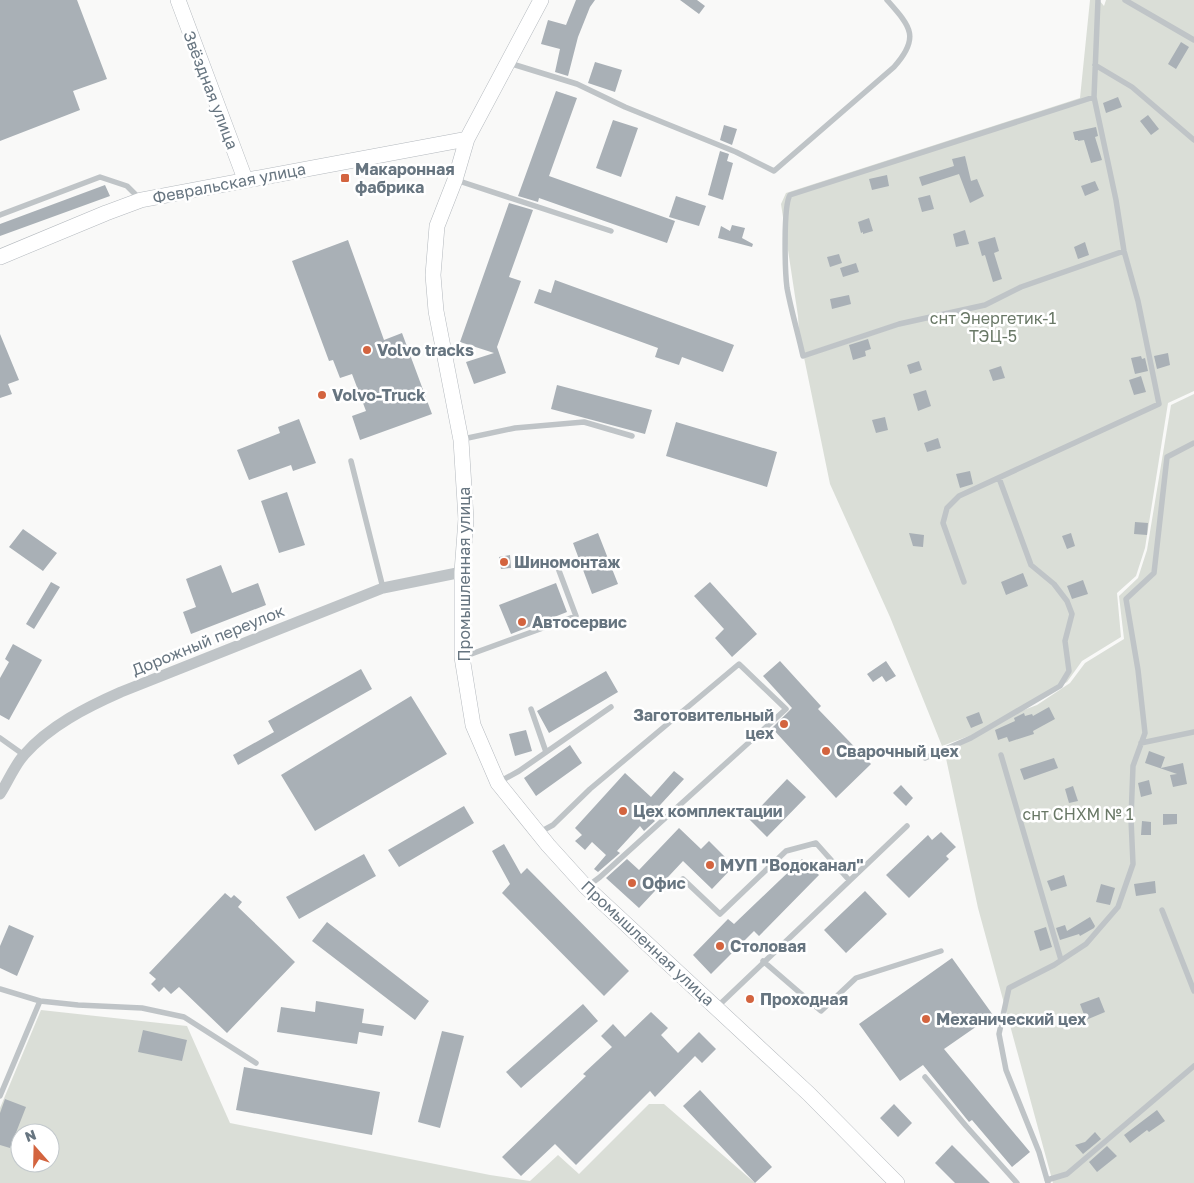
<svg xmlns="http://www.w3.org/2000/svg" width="1194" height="1183" font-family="'Golos Text',sans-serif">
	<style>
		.green { fill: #daded7; fill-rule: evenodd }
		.building { fill: #a9b0b6 }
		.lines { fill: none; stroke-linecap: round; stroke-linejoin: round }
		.secondary-casing { stroke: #b4b9be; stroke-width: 16 }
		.lane { stroke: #bfc4c7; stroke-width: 5.5 }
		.street { stroke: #bfc4c7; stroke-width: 11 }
		.secondary { stroke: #fff; stroke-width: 15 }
		.poi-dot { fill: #d3643f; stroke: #fff; stroke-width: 2 }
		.labels { text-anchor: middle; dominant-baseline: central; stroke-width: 5; stroke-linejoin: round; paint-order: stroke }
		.street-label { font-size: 16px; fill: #677580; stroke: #fff }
		.poi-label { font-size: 16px; font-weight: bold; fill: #677580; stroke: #fff; text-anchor: start }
		.park-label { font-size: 16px; fill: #697866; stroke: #fff }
	</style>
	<rect width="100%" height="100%" fill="#f9f9f8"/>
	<path class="green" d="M 1090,0 L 1099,0 L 1104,6 L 1106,0 L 1194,0 L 1194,391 L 1168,403 L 1145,548 L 1136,576 L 1117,593 L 1121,637 L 1082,661 L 1067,682 L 1016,713 L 1037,705 L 1070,683 L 1085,663 L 1124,639 L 1119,596 L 1138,578 L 1147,550 L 1171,405 L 1194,394 L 1194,1183 L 1053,1183 L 978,908 L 944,749 L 969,736 L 942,746 L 890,617 L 830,484 L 799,333 L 798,316 L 781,204 L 786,193 L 1080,98 Z
		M 41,1010 L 187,1026 L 230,1123 L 490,1175 L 530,1181 L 558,1155 L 579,1174 L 649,1104 L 664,1104 L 755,1183 L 0,1183 L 0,1108 ZM 20,1133 L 50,1133 L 50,1163 L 20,1163 Z"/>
	<path class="building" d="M 0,0 L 77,0 L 107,79 L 73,91 L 80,110 L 0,141 Z
		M 576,0 L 595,0 L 590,7 L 578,37 L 568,76 L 555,72 L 560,49 L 541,44 L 548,20 L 566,25 Z
		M 680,0 L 697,0 L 705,6 L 699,14 Z
		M 1181,42 L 1189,47 L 1176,69 L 1168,64 Z
		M 595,62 L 622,70 L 615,92 L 588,83 Z
		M 556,91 L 577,98 L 549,176 L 675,221 L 667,243 L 539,198 L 538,202 L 518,196 Z
		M 1118,97 L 1122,107 L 1106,113 L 1103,103 Z
		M 1148,115 L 1159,129 L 1151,135 L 1140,121 Z
		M 613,120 L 638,128 L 621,177 L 596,168 Z
		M 724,125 L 737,129 L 732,145 L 720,140 Z
		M 1096,127 L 1098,136 L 1095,137 L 1102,160 L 1091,163 L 1084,140 L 1078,141 L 1078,140 L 1075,140 L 1073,132 Z
		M 720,151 L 729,154 L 727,161 L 733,163 L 723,200 L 708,195 Z
		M 965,156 L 971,181 L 977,179 L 984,196 L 970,203 L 959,174 L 922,186 L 919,177 L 954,166 L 952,159 Z
		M 887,175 L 889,186 L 872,190 L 869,179 Z
		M 1095,181 L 1099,190 L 1085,196 L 1081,186 Z
		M 105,185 L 110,196 L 0,236 L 0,224 Z
		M 930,195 L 934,209 L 922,212 L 918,198 Z
		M 676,196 L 706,206 L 699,226 L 669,217 Z
		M 509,203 L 533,210 L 509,277 L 521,281 L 497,347 L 506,373 L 474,384 L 466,362 L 494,353 L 460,342 Z
		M 869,218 L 873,231 L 863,234 L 863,232 L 861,233 L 858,222 Z
		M 732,225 L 745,228 L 742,238 L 753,244 L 752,247 L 718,238 L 721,226 L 730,231 Z
		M 965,230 L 969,244 L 956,247 L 953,234 Z
		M 995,237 L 999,251 L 994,253 L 1002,279 L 993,282 L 985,255 L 982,256 L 978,242 Z
		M 348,240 L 384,340 L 402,333 L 432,414 L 360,440 L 352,416 L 366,411 L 352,374 L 340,378 L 333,360 L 329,361 L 292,261 Z
		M 1085,242 L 1089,255 L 1078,259 L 1074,247 Z
		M 839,254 L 842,263 L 830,267 L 827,257 Z
		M 856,263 L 859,272 L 843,277 L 840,268 Z
		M 555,280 L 734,345 L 723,372 L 682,357 L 679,365 L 655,357 L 658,348 L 534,303 L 539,289 L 551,293 Z
		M 849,295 L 851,304 L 832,309 L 830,299 Z
		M 0,334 L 19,380 L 8,384 L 12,394 L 0,398 Z
		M 868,339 L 871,349 L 865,351 L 866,356 L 853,360 L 849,345 Z
		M 1168,353 L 1170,365 L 1157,369 L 1154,356 Z
		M 1141,356 L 1142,359 L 1145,358 L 1148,371 L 1135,374 L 1131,358 Z
		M 919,361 L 922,370 L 910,374 L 907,365 Z
		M 1001,366 L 1005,378 L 993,381 L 989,370 Z
		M 1141,376 L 1146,392 L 1134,395 L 1129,380 Z
		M 557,385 L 652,410 L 645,434 L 551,409 Z
		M 926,390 L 931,406 L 918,411 L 913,394 Z
		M 885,417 L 888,430 L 876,433 L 872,420 Z
		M 299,419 L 316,463 L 293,471 L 291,465 L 249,480 L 237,450 L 280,433 L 278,427 Z
		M 676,422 L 777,452 L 767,487 L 666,456 Z
		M 938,438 L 941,448 L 927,452 L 924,443 Z
		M 970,471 L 973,484 L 960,488 L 956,474 Z
		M 287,492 L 305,545 L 279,553 L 261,501 Z
		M 1135,522 L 1148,523 L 1147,535 L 1134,534 Z
		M 23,529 L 57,553 L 43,571 L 9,547 Z
		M 598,533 L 618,584 L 592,594 L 573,543 Z
		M 909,533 L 924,535 L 923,547 L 913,546 Z
		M 1071,533 L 1075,546 L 1067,549 L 1062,536 Z
		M 510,555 L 511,568 L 501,569 L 499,557 Z
		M 221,565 L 232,593 L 258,583 L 266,605 L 191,634 L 183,612 L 196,607 L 186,579 Z
		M 1023,573 L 1028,586 L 1006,595 L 1001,582 Z
		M 1083,580 L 1088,594 L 1072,599 L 1067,586 Z
		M 51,582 L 60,587 L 34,629 L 26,624 Z
		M 710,582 L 757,634 L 732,657 L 715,638 L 724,629 L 694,596 Z
		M 556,583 L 567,612 L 511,634 L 499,605 Z
		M 13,644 L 42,660 L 9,720 L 0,715 L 0,678 L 9,662 L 5,659 Z
		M 780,661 L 821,706 L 818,709 L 871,764 L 836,798 L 772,728 L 792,708 L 763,676 Z
		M 886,661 L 896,676 L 886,682 L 882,676 L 873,682 L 867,674 Z
		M 361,669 L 372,689 L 238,765 L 233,755 L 274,732 L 268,721 Z
		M 606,671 L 618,692 L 549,733 L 537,711 Z
		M 411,696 L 447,754 L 315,831 L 281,775 Z
		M 1049,707 L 1055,719 L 1033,731 L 1034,734 L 1009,742 L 1007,737 L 998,740 L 995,730 L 1015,721 L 1014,718 L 1024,713 L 1025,716 L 1032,714 L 1033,716 Z
		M 979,712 L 983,723 L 971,728 L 966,717 Z
		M 526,730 L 532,751 L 515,756 L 509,734 Z
		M 570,745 L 582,763 L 536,796 L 524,778 Z
		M 1149,751 L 1165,757 L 1161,768 L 1183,763 L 1187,784 L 1173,787 L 1170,775 L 1177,774 L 1145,763 Z
		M 1054,758 L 1058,768 L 1024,780 L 1020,769 Z
		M 674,771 L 684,779 L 650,816 L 655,821 L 644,831 L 640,826 L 617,851 L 620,853 L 598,872 L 594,869 L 606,855 L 592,842 L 585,850 L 575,841 L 582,835 L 575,828 L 625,773 L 651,797 Z
		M 787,779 L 806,797 L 767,837 L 749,819 Z
		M 1149,780 L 1152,794 L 1141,797 L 1138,783 Z
		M 901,785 L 913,798 L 906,806 L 893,793 Z
		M 1073,786 L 1078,801 L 1069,803 L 1065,789 Z
		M 464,806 L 474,823 L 399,867 L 388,850 Z
		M 1163,814 L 1177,814 L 1177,824 L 1163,825 Z
		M 1142,821 L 1151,822 L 1151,835 L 1141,835 Z
		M 679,828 L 701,849 L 709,841 L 734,866 L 712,889 L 683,861 L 639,908 L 606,878 L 627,859 L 639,870 Z
		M 941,832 L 956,847 L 946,856 L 949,859 L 909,898 L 886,875 L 928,835 L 932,840 Z
		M 504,844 L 521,874 L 527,868 L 629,971 L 604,996 L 502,893 L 510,884 L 492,851 Z
		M 364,854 L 376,876 L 299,919 L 286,897 Z
		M 802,859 L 819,875 L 759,936 L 754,931 L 711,974 L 693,955 L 728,919 L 734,924 Z
		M 1064,875 L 1067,886 L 1051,891 L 1047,881 Z
		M 1155,881 L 1156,893 L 1136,896 L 1134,884 Z
		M 1101,884 L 1115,888 L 1110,905 L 1096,902 Z
		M 865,891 L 887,914 L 846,953 L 824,930 Z
		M 225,893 L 231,898 L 234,895 L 242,902 L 238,907 L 295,962 L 227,1033 L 179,987 L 171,994 L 164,987 L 159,992 L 151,984 L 156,979 L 149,973 Z
		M 1090,917 L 1095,926 L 1094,928 L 1080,936 L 1079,934 L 1060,940 L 1056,928 L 1065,925 L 1067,931 Z
		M 327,922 L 429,1001 L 415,1020 L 312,941 Z
		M 9,925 L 34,936 L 17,976 L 0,968 L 0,946 Z
		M 1046,927 L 1052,947 L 1040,951 L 1034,931 Z
		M 952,958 L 993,1015 L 944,1049 L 1030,1152 L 1012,1167 L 972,1120 L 969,1122 L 923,1065 L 900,1081 L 859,1024 Z
		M 1099,997 L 1105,1012 L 1086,1020 L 1080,1004 Z
		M 316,1001 L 364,1009 L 362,1023 L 384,1026 L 382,1036 L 359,1032 L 357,1044 L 277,1032 L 281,1007 L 315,1012 Z
		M 583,1004 L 598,1021 L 521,1088 L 506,1072 Z
		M 651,1012 L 668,1028 L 661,1035 L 678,1053 L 699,1032 L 716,1049 L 702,1063 L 695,1056 L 655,1097 L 650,1091 L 576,1165 L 555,1144 L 521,1176 L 502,1157 L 586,1076 L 583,1074 L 612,1047 L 601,1036 L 613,1024 L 625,1037 Z
		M 143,1030 L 187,1040 L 182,1061 L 138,1052 Z
		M 442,1031 L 464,1036 L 440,1128 L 418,1122 Z
		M 244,1067 L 380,1092 L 372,1135 L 236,1110 Z
		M 700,1090 L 772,1167 L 755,1183 L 683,1106 Z
		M 5,1099 L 26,1107 L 10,1148 L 0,1145 L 0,1113 Z
		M 894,1104 L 912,1123 L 898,1137 L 880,1118 Z
		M 1157,1110 L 1165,1121 L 1149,1132 L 1147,1130 L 1130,1143 L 1124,1135 Z
		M 1095,1132 L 1101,1139 L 1083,1154 L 1075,1145 L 1085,1142 Z
		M 952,1145 L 990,1183 L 955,1183 L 935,1163 Z
		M 1107,1146 L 1117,1156 L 1097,1172 L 1089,1162 Z"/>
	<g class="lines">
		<defs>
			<path id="secondary" d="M 178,0 L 245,179
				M 541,0 L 467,139 L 455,180 L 437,226 L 433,275 L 436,311 L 461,440 L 466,519 L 462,572 L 462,657 L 473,725 L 498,783 L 548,845 L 586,887 L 809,1094 L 897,1183
				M 0,257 L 106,213 L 141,200 L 467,139"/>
		</defs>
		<use href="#secondary" class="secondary-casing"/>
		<path class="lane" d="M 1125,0 L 1194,40
			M 509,63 L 577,84 L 625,107 L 736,152 L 774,171 L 894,67 C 921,37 910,26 887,0
			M 1095,65 L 1132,87 L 1194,140
			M 1094,97 L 790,195 C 783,206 785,272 787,288 C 791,310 798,333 803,356 L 899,324 L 985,305 L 1021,287 L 1124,251
			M 456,180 L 611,231
			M 0,215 L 100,177 L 127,186 L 140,199
			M 463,439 L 515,428 L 584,422 L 632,436
			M 351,461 L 383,588
			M 964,582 L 943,523 L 947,508 L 959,496 L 1159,404 L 1138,301 L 1124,251 L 1116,200 L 1094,97 L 1098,0
			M 463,657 L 576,616 L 555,560
			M 531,709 L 546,752
			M 0,738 L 24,755
			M 1141,743 L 1194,732
			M 1001,755 L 1061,960
			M 925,758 L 971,738 L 1060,686 L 1069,671 L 1065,641 L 1072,614 L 1067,601 L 1054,584 L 1031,565 L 999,478
			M 499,782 L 519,771 L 611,707
			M 540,832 L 553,825 L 590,789 L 739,664 L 786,709 L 600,877 L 588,886
			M 683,879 L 720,914 L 786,851 L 816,843 L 849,880
			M 1162,910 L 1194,991
			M 763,961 L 821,1011 L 856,978 L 941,951
			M 0,989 L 40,1001 L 0,1096
			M 40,1001 L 78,1005 L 142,1008 L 184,1017 L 256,1063
			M 717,1007 L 907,826
			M 925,1077 L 966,1126 L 1017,1183
			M 1047,1180 L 1067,1174 L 1194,1066
			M 1048,1183 L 1039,1152 L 1006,1070 L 999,1034 L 1009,988 L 1054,965 L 1086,944 L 1118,907 L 1133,864 L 1131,819 L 1133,766 L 1145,733 L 1138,670 L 1126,599 L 1154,573 L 1167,457 L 1194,443"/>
		<path class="street" d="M 0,794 C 8,782 14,766 24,755 C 49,726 87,707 121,692 L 383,588 L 462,572"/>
		<use href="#secondary" class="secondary"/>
	</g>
	<g class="poi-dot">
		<rect x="340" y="173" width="10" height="10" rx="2.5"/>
		<circle cx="367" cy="350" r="5"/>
		<circle cx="322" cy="395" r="5"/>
		<circle cx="504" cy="562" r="5"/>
		<circle cx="522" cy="622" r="5"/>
		<circle cx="784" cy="724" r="5"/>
		<circle cx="826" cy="751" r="5"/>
		<circle cx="623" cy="811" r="5"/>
		<circle cx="710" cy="865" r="5"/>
		<circle cx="632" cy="883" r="5"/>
		<circle cx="720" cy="946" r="5"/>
		<circle cx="750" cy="999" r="5"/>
		<circle cx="926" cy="1019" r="5"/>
	</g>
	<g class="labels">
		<g class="street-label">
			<text transform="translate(211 90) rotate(69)">Звёздная улица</text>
			<text transform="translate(229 183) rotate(-11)">Февральская улица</text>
			<text transform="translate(464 574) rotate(-90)">Промышленная улица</text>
			<text transform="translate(208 640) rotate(-22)">Дорожный переулок</text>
			<text transform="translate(648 943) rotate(43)">Промышленная улица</text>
		</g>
		<g class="poi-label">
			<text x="355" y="169">Макаронная<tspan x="355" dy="18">фабрика</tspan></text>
			<text x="377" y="350">Volvo tracks</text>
			<text x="332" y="395">Volvo-Truck</text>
			<text x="514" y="562">Шиномонтаж</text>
			<text x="532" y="622">Автосервис</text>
			<text x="774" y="715" text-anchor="end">Заготовительный<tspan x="774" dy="18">цех</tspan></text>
			<text x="836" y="751">Сварочный цех</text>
			<text x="633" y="811">Цех комплектации</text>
			<text x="720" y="865">МУП "Водоканал"</text>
			<text x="642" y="883">Офис</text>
			<text x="730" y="946">Столовая</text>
			<text x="760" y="999">Проходная</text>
			<text x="936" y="1019">Механический цех</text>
		</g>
		<g class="park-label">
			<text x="993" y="318">снт Энергетик-1<tspan x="993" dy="18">ТЭЦ-5</tspan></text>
			<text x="1078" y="814">снт СНХМ № 1</text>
		</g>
	</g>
	<g transform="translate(35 1148) rotate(340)"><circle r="24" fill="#ffffff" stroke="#c2c8cc"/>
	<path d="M0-4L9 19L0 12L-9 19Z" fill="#d3643f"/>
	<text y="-8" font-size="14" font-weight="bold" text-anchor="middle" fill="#677580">N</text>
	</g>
</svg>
